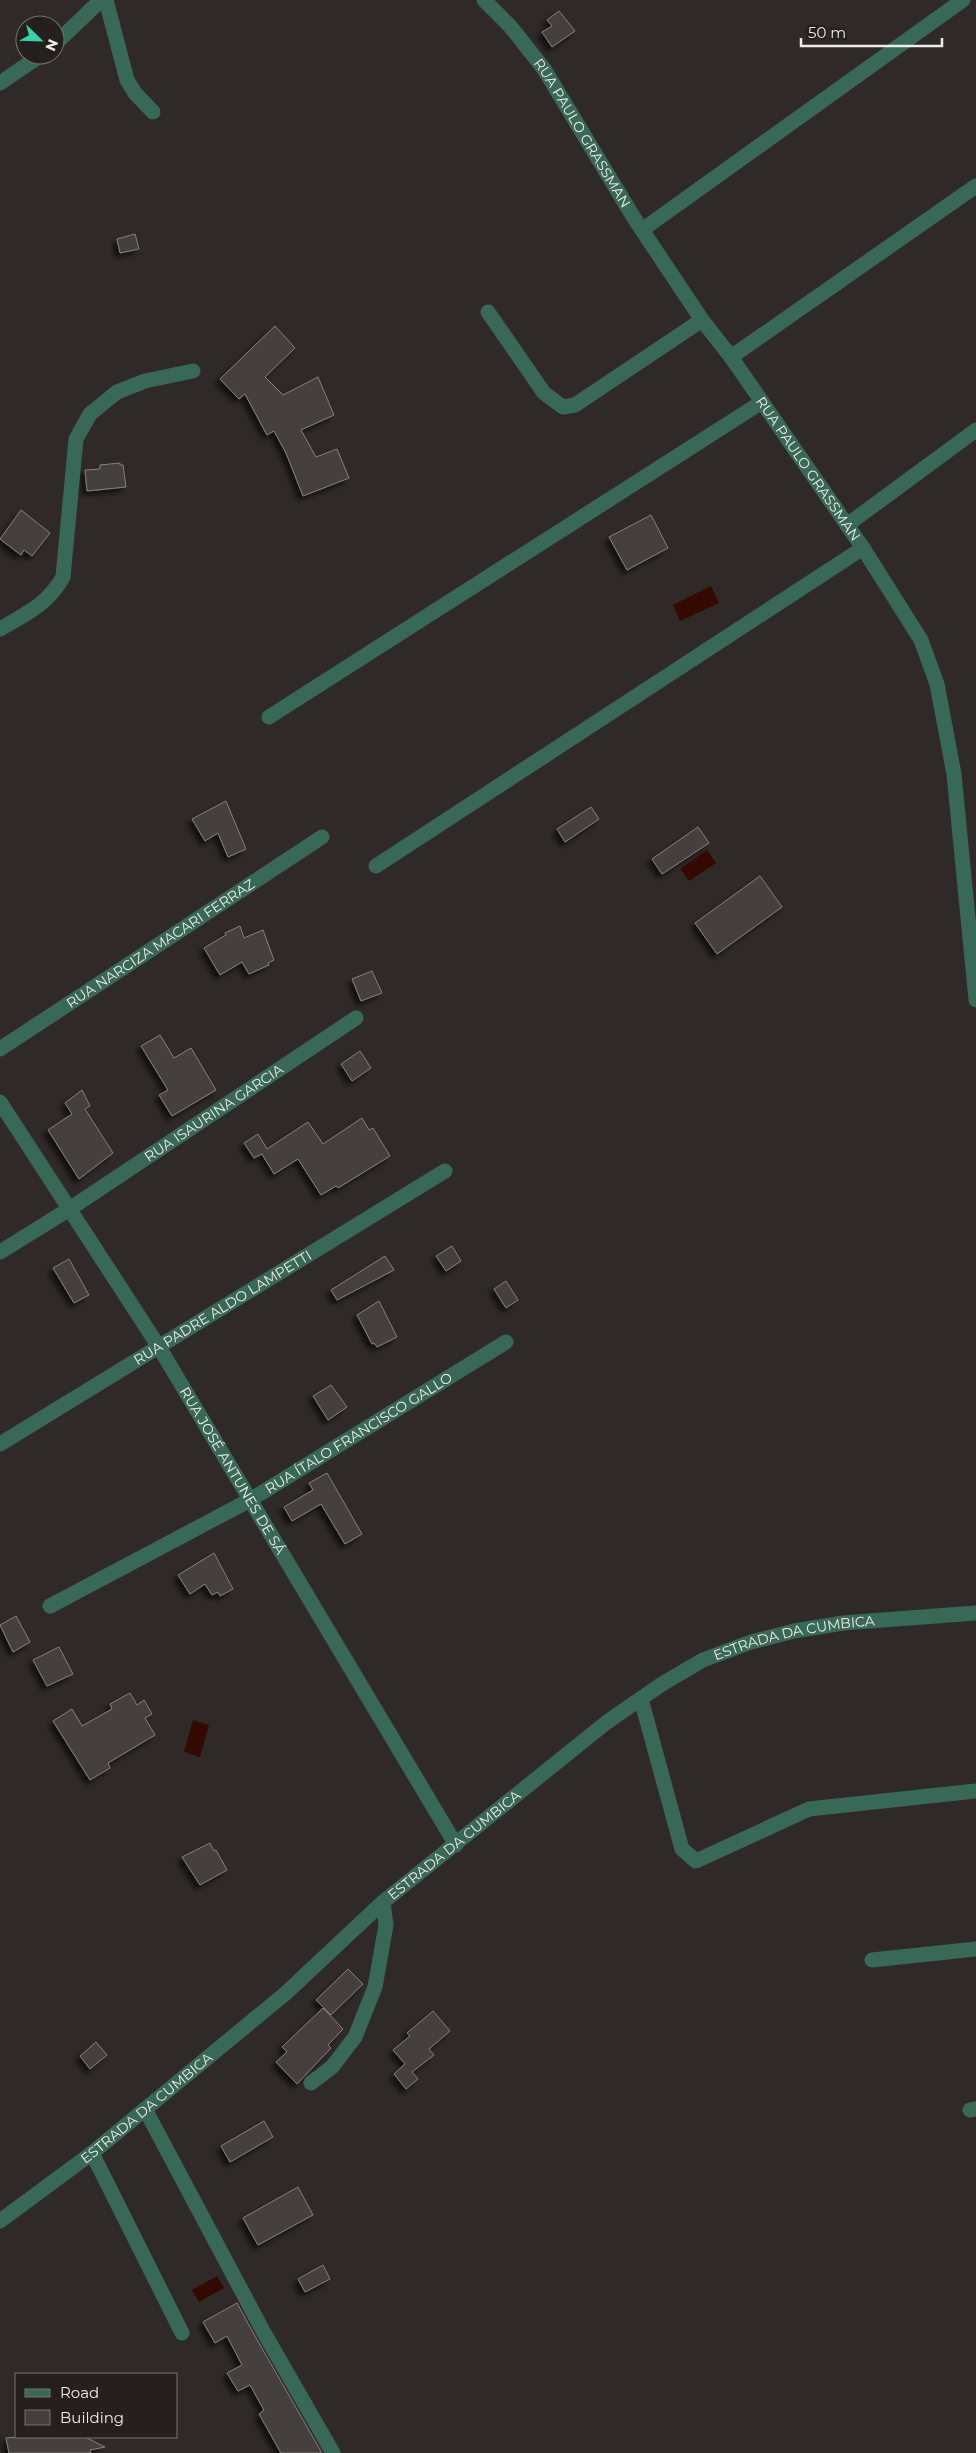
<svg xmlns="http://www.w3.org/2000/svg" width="976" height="2453" font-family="Montserrat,sans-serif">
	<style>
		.water { fill: #340a00 }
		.building { fill: #443f3d; stroke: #86807d; filter: url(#shadow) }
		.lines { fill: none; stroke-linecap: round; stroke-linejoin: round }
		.minor { stroke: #386958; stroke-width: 15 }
		.labels { text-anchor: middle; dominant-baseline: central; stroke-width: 4.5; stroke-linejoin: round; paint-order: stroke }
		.street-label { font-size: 14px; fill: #efebea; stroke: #25201e }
	</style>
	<defs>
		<filter id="shadow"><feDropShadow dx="-4.5" dy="4.5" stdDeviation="2.5" flood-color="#0009"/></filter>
	</defs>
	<rect width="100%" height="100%" fill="#2f2a28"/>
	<path class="water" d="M 711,586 L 719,603 L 680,621 L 673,605 Z
		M 707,850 L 716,863 L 689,881 L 680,869 Z
		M 193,1720 L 209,1725 L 200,1757 L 184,1752 Z
		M 217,2276 L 224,2288 L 199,2302 L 192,2290 Z"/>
	<path class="building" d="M 559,11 L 575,31 L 552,47 L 542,32 L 552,26 L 547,20 Z
		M 135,234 L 139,249 L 120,253 L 117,239 Z
		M 275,326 L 295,348 L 265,377 L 283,395 L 318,377 L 334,415 L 301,430 L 316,457 L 337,449 L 349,478 L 303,496 L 286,453 L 274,431 L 267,435 L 245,394 L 239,399 L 220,379 Z
		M 120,463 L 120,465 L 123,465 L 126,487 L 87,491 L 85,470 L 100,469 L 100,465 Z
		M 21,510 L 50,533 L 32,556 L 24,550 L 21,555 L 0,539 Z
		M 651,515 L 668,548 L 627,570 L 609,537 Z
		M 226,801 L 246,849 L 228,857 L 218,833 L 205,841 L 192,819 Z
		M 591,807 L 599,819 L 565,842 L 557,829 Z
		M 698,827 L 709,843 L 662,874 L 652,859 Z
		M 760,876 L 782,907 L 717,954 L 695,923 Z
		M 240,926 L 244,938 L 263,930 L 274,960 L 268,963 L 269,965 L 249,974 L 242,962 L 220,975 L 204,948 L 226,935 L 225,933 Z
		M 372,971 L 382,993 L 361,1001 L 352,979 Z
		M 160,1035 L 174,1058 L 191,1048 L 216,1090 L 172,1116 L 159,1095 L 168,1090 L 141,1046 Z
		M 360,1051 L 371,1068 L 352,1081 L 341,1064 Z
		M 82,1090 L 90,1106 L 85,1109 L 113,1153 L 79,1179 L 48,1130 L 72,1114 L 65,1103 Z
		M 362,1118 L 369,1130 L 373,1128 L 390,1156 L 338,1188 L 336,1186 L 321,1195 L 298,1159 L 274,1174 L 262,1154 L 254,1158 L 244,1143 L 258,1134 L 267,1149 L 308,1122 L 323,1144 Z
		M 452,1246 L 461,1261 L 446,1271 L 436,1256 Z
		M 385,1256 L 394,1270 L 337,1300 L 331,1290 Z
		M 69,1259 L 89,1295 L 74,1303 L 53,1268 Z
		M 506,1281 L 518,1300 L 506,1308 L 494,1289 Z
		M 379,1301 L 397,1337 L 377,1347 L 374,1343 L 372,1344 L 357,1315 Z
		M 331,1385 L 347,1407 L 328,1420 L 313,1396 Z
		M 327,1473 L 362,1534 L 345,1544 L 321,1504 L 292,1521 L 284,1507 L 313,1490 L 309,1483 Z
		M 214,1553 L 233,1589 L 220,1596 L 218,1592 L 212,1595 L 205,1584 L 190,1594 L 178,1575 Z
		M 16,1616 L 30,1642 L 13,1652 L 0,1625 Z
		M 59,1647 L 73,1674 L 47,1686 L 33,1660 Z
		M 130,1693 L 137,1705 L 144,1700 L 152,1714 L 145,1718 L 155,1735 L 108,1763 L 110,1768 L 90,1780 L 53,1721 L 72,1709 L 82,1726 L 112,1709 L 110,1704 Z
		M 210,1843 L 214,1851 L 216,1850 L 227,1870 L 200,1885 L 182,1857 Z
		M 348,1969 L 363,1984 L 331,2015 L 316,2000 Z
		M 323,2008 L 343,2029 L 328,2045 L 331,2048 L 297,2084 L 276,2062 L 287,2052 L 282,2047 Z
		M 433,2011 L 450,2031 L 429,2049 L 434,2055 L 412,2072 L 418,2079 L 406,2089 L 394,2074 L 405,2064 L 393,2050 L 410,2036 L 407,2033 Z
		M 96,2042 L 107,2055 L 90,2069 L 80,2056 Z
		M 264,2121 L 273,2137 L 230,2162 L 221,2146 Z
		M 298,2187 L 313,2215 L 258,2245 L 243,2218 Z
		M 323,2265 L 330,2279 L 305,2292 L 298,2279 Z
		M 237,2303 L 255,2336 L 322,2453 L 281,2453 L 259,2414 L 264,2410 L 250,2385 L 238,2391 L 227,2373 L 242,2365 L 227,2336 L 215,2343 L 203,2322 Z
		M 16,2437 L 85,2437 L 105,2447 L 90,2450 L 91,2453 L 9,2453 L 6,2438 Z"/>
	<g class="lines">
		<g class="minor">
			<path d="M 106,0 L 127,80 L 135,93 L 153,112"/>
			<path id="s1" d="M 484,0 L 510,26 L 544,69 L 634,218 L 702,320 L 731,357 L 863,548 L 921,640 L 937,684 L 954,774 L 976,1000"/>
			<path d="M 55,44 L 101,0"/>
			<path d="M 0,83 L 41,55"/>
			<path d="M 642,230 L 963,0"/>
			<path d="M 488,312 L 544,393 L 563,407 L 575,405 L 702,320"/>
			<path d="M 731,357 L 976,186"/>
			<path d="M 847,525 L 976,430"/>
			<path d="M 0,629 C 26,614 48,604 63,577 L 76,439 L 90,414 L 117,392 L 145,381 L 193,371"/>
			<path d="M 269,717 L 762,402"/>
			<path d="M 376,866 L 863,548"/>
			<path id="s2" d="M 0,1049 L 322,837"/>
			<path id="s3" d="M 0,1102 L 159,1347 L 456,1845"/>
			<path id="s4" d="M 0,1252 L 71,1208 L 356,1018"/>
			<path id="s5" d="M 0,1444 L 445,1171"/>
			<path id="s6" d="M 50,1606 L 250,1500 L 506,1342"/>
			<path d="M 641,1699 L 682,1849 L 696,1861 L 809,1809 L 976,1791"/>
			<path d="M 872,1960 L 976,1949"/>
			<path d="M 311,2083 L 332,2067 L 355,2037 L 375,1987 L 386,1925 L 383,1902"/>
			<path d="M 145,2109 L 263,2331 L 333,2453"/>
			<path d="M 970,2110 L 976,2109"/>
			<path d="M 92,2153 L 182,2333"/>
			<path id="s7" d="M 0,2221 L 92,2153 L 286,1993 L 383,1902 L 607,1722 L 662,1684 L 703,1660 L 751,1642 L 794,1631 L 843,1623 L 976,1613"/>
		</g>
	</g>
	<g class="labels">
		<g class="street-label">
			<text stroke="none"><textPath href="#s1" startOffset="166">RUA PAULO GRASSMAN</textPath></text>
			<text stroke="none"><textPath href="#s1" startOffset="571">RUA PAULO GRASSMAN</textPath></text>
			<text stroke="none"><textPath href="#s2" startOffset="192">RUA NARCIZA MACARI FERRAZ</textPath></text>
			<text stroke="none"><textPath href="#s4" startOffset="255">RUA ISAURINA GARCIA</textPath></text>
			<text stroke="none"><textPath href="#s5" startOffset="261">RUA PADRE ALDO LAMPETTI</textPath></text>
			<text stroke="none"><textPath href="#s6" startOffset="354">RUA ÍTALO FRANCISCO GALLO</textPath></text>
			<text stroke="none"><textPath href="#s3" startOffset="436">RUA JOSÉ ANTUNES DE SÁ</textPath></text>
			<text stroke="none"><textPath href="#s7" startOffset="995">ESTRADA DA CUMBICA</textPath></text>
			<text stroke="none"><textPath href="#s7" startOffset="590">ESTRADA DA CUMBICA</textPath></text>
			<text stroke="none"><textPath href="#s7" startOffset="185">ESTRADA DA CUMBICA</textPath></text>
		</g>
	</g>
	<rect x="15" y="2373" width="162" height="65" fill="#25201e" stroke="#767170"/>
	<rect x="25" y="2389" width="25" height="8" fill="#386958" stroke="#767170"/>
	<text x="60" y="2398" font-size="15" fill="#efebea">Road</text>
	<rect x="25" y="2410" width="25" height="15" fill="#443f3d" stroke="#767170"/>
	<text x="60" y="2423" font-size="15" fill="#efebea">Building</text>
	<g transform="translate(40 40) rotate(113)"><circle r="24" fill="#25201e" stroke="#767170"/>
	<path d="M0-4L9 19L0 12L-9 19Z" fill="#35d4a7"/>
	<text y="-8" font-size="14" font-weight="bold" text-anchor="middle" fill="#efebea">N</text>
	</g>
	<path d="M801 38v8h141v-8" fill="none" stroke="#efebea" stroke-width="2.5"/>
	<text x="808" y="38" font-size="15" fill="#efebea" stroke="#25201e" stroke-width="4" paint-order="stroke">50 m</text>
</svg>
